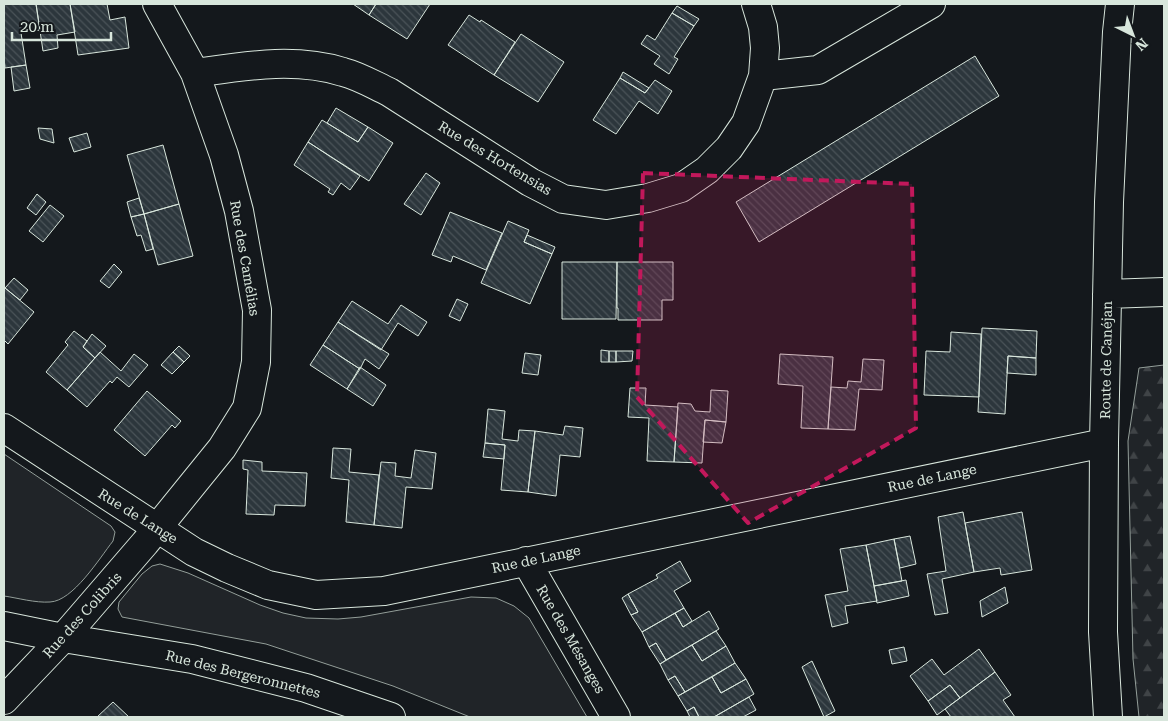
<svg xmlns="http://www.w3.org/2000/svg" width="1168" height="721" font-family="'Roboto Serif',serif">
	<style>
		.forest { fill: url(#forest-firs); stroke: #939e99 }
		.park { fill: #202428; stroke: #939e99 }
		.building { fill: url(#building-back-hatch); stroke: #d8e6dc }
		.lines { fill: none; stroke-linecap: round; stroke-linejoin: round }
		.minor-casing { stroke: #d8e6dc; stroke-width: 30 }
		.minor { stroke: #14181c; stroke-width: 28 }
		.marked { fill: #c2185b; fill-opacity: 0.2; stroke: #c2185b; stroke-width: 4; stroke-dasharray: 10 6; stroke-linejoin: round }
		.labels { text-anchor: middle; dominant-baseline: central; stroke-width: 4; stroke-linejoin: round; paint-order: stroke }
		.street-label { font-size: 14px; fill: #d8e6dc; stroke: #14181c }
	</style>
	<defs>
		<pattern id="forest-firs" width="22" height="20" patternUnits="userSpaceOnUse" patternTransform="scale(1.25)"><rect width="22" height="20" fill="#202428"/><path d="M5 1l3.5 6h-7zM16 11l3.5 6h-7z" fill="#404447"/></pattern>
		<pattern id="building-back-hatch" width="6" height="6" patternUnits="userSpaceOnUse" patternTransform="scale(1.25)"><rect width="6" height="6" fill="#2c363c"/><path d="M-1 5l2 2M0 0l6 6M5-1l2 2" fill="none" stroke="#4a5358"/></pattern>
	</defs>
	<rect width="100%" height="100%" fill="#14181c"/>
	<path class="forest" d="M 1164,365 L 1164,717 L 1139,717 L 1133,659 L 1128,441 L 1139,368 Z"/>
	<path class="park" d="M 4,454 L 111,526 L 115,532 L 113,541 C 99,559 73,601 50,602 C 35,603 18,598 4,596 Z
		M 160,564 L 188,573 L 260,605 L 283,613 L 306,618 L 338,619 L 361,617 L 471,597 L 496,598 L 514,606 L 529,618 L 587,717 L 470,717 L 393,686 L 266,644 L 122,617 L 118,609 L 119,602 L 142,574 L 152,566 Z"/>
	<path class="building" d="M 4,4 L 36,4 L 40,30 L 21,33 L 26,65 L 5,68 L 4,57 Z
		M 36,4 L 70,4 L 75,32 L 57,35 L 58,48 L 43,51 Z
		M 70,4 L 107,4 L 110,20 L 125,17 L 129,48 L 78,55 Z
		M 353,4 L 376,4 L 369,15 Z
		M 376,4 L 430,4 L 407,39 L 369,15 Z
		M 677,6 L 699,19 L 694,26 L 672,13 Z
		M 672,13 L 694,26 L 674,57 L 678,59 L 669,74 L 654,64 L 660,56 L 641,44 L 647,35 L 655,40 Z
		M 469,15 L 480,22 L 481,20 L 515,42 L 494,75 L 448,45 Z
		M 521,34 L 564,62 L 538,102 L 494,75 Z
		M 975,56 L 999,96 L 759,242 L 736,202 Z
		M 26,65 L 30,88 L 14,91 L 11,67 Z
		M 623,72 L 649,88 L 645,93 L 620,78 Z
		M 620,78 L 645,93 L 655,80 L 672,91 L 658,114 L 639,101 L 616,134 L 593,120 Z
		M 336,108 L 368,127 L 358,142 L 327,123 Z
		M 322,120 L 358,142 L 368,127 L 393,143 L 369,181 L 308,142 Z
		M 38,128 L 52,129 L 54,143 L 40,139 Z
		M 87,133 L 91,147 L 74,152 L 69,138 Z
		M 308,142 L 360,176 L 350,190 L 341,183 L 333,195 L 328,192 L 330,189 L 294,165 Z
		M 163,145 L 179,204 L 144,214 L 127,155 Z
		M 426,173 L 440,183 L 421,215 L 404,204 Z
		M 37,194 L 46,202 L 36,215 L 27,208 Z
		M 139,198 L 144,214 L 131,217 L 127,202 Z
		M 179,204 L 193,256 L 158,265 L 144,214 Z
		M 50,205 L 64,216 L 43,242 L 29,231 Z
		M 450,212 L 502,233 L 486,270 L 453,256 L 451,262 L 432,255 Z
		M 144,214 L 153,249 L 146,251 L 141,235 L 137,236 L 131,217 Z
		M 508,221 L 529,230 L 524,242 L 552,254 L 530,304 L 481,283 Z
		M 527,235 L 555,247 L 552,254 L 524,242 Z
		M 562,262 L 617,262 L 616,319 L 562,319 Z
		M 617,262 L 673,262 L 673,300 L 662,300 L 662,320 L 618,320 L 618,308 L 617,308 Z
		M 114,264 L 122,272 L 109,288 L 100,281 Z
		M 14,278 L 28,290 L 20,300 L 5,288 Z
		M 5,288 L 34,312 L 8,344 L 4,340 L 4,290 Z
		M 457,299 L 468,304 L 460,321 L 449,316 Z
		M 352,301 L 388,324 L 401,305 L 427,322 L 418,336 L 398,323 L 381,350 L 338,322 Z
		M 338,322 L 389,354 L 379,369 L 365,359 L 360,369 L 323,345 Z
		M 982,328 L 1037,331 L 1036,358 L 1008,356 L 1005,414 L 978,412 Z
		M 74,331 L 87,341 L 83,347 L 95,358 L 67,390 L 46,372 L 68,345 L 65,342 Z
		M 951,332 L 981,334 L 979,397 L 924,395 L 926,351 L 950,352 Z
		M 92,334 L 106,346 L 95,358 L 83,347 Z
		M 323,345 L 360,369 L 347,389 L 310,365 Z
		M 179,346 L 190,356 L 184,362 L 173,352 Z
		M 601,350 L 609,351 L 609,362 L 601,362 Z
		M 609,351 L 616,351 L 616,362 L 609,362 Z
		M 616,351 L 633,351 L 632,361 L 616,362 Z
		M 100,352 L 121,371 L 134,354 L 148,365 L 129,387 L 117,377 L 112,383 L 110,381 L 87,407 L 67,390 Z
		M 173,352 L 184,362 L 172,374 L 161,365 Z
		M 525,353 L 541,355 L 538,375 L 522,373 Z
		M 780,354 L 833,357 L 828,429 L 801,428 L 803,386 L 778,384 Z
		M 1008,356 L 1036,358 L 1036,375 L 1007,373 Z
		M 863,359 L 884,360 L 882,390 L 859,389 L 855,430 L 828,429 L 831,387 L 847,388 L 848,381 L 861,382 Z
		M 360,367 L 386,385 L 373,406 L 347,389 Z
		M 630,388 L 646,388 L 645,405 L 678,407 L 674,462 L 647,461 L 649,418 L 628,417 Z
		M 711,390 L 728,391 L 726,422 L 705,420 L 702,463 L 674,462 L 678,403 L 691,404 L 695,411 L 710,412 Z
		M 147,391 L 181,421 L 175,428 L 172,425 L 145,456 L 114,430 Z
		M 488,409 L 505,411 L 502,439 L 518,441 L 519,430 L 535,431 L 528,492 L 501,490 L 505,445 L 485,443 Z
		M 705,420 L 726,422 L 722,443 L 703,442 Z
		M 565,426 L 583,428 L 580,457 L 560,455 L 556,496 L 528,492 L 535,431 L 563,435 Z
		M 485,443 L 505,445 L 504,459 L 483,457 Z
		M 333,448 L 351,449 L 349,472 L 379,475 L 374,525 L 346,522 L 349,480 L 331,478 Z
		M 415,450 L 436,453 L 432,489 L 406,487 L 402,528 L 374,525 L 381,462 L 396,463 L 395,476 L 411,478 Z
		M 243,460 L 262,462 L 262,471 L 307,473 L 305,506 L 275,505 L 274,515 L 246,514 L 248,470 L 243,469 Z
		M 963,512 L 974,572 L 942,579 L 948,613 L 935,615 L 927,574 L 946,571 L 938,517 Z
		M 1022,512 L 1032,570 L 1001,575 L 1000,568 L 974,572 L 965,523 Z
		M 910,536 L 916,564 L 900,568 L 894,539 Z
		M 894,539 L 902,581 L 874,586 L 866,545 Z
		M 866,545 L 877,601 L 845,606 L 848,623 L 832,627 L 825,595 L 848,591 L 840,549 Z
		M 680,561 L 691,581 L 674,591 L 684,608 L 642,632 L 631,615 L 638,612 L 628,594 L 658,578 L 656,575 Z
		M 906,580 L 909,596 L 877,603 L 874,586 Z
		M 1005,587 L 1008,603 L 982,617 L 980,601 Z
		M 628,594 L 638,612 L 631,615 L 622,598 Z
		M 684,608 L 692,621 L 683,627 L 675,613 Z
		M 709,611 L 719,629 L 666,660 L 656,643 L 649,647 L 642,632 L 675,613 L 683,627 Z
		M 716,631 L 726,646 L 702,661 L 692,645 Z
		M 656,643 L 666,660 L 660,664 L 649,647 Z
		M 692,645 L 702,661 L 726,646 L 735,663 L 685,692 L 675,676 L 668,680 L 660,664 Z
		M 904,647 L 907,661 L 892,664 L 889,650 Z
		M 979,649 L 995,672 L 960,698 L 950,685 L 928,701 L 910,676 L 932,659 L 944,675 Z
		M 812,661 L 835,711 L 824,717 L 802,667 Z
		M 735,663 L 746,679 L 721,693 L 712,677 Z
		M 995,672 L 1011,695 L 1003,700 L 1015,717 L 951,717 L 945,709 Z
		M 675,676 L 685,692 L 678,696 L 668,680 Z
		M 712,677 L 721,693 L 746,679 L 754,694 L 714,717 L 699,717 L 694,707 L 687,711 L 678,696 Z
		M 950,685 L 960,698 L 937,715 L 928,701 Z
		M 749,697 L 756,710 L 743,717 L 714,717 Z
		M 113,702 L 129,717 L 97,717 Z
		M 694,707 L 699,717 L 690,717 L 687,711 Z"/>
	<g class="lines">
		<defs>
			<path id="minor" d="M 195,73 C 245,66 294,57 343,72 C 359,76 374,85 389,92 L 530,182 L 563,199 L 606,205 L 648,198 L 681,188 L 707,170 L 729,148 L 746,123 L 763,76 L 765,48 L 763,27 L 756,4
				M 763,76 L 818,70 L 931,4
				M 1107,294 L 1164,292
				M 4,428 L 194,552 L 227,568 L 268,585 L 316,595 L 384,591 L 1104,443
				M 526,561 L 616,717
				M 4,626 L 63,638 L 192,659 L 306,688 L 391,717
				M 4,700 L 63,638 L 145,543 L 222,448 L 247,408 L 256,362 L 257,310 L 239,211 L 224,155 L 195,73 L 157,4
				M 1108,717 L 1103,632 L 1104,443 L 1109,202 L 1117,32 L 1120,4"/>
		</defs>
		<use href="#minor" class="minor-casing"/>
		<use href="#minor" class="minor"/>
	</g>
	<path class="marked" d="M 643,173 L 912,184 L 916,428 L 748,523 L 637,397 Z"/>
	<g class="labels">
		<g class="street-label">
			<text transform="translate(495 158) rotate(31)">Rue des Hortensias</text>
			<text transform="translate(245 258) rotate(80)">Rue des Camélias</text>
			<text transform="translate(1106 360) rotate(-89)">Route de Canéjan</text>
			<text transform="translate(932 478) rotate(-12)">Rue de Lange</text>
			<text transform="translate(138 516) rotate(32)">Rue de Lange</text>
			<text transform="translate(536 559) rotate(-12)">Rue de Lange</text>
			<text transform="translate(82 615) rotate(-48)">Rue des Colibris</text>
			<text transform="translate(571 639) rotate(60)">Rue des Mésanges</text>
			<text transform="translate(243 674) rotate(14)">Rue des Bergeronnettes</text>
		</g>
	</g>
	<rect width="1168" height="721" fill="none" stroke="#d8e6dc" stroke-width="10"/>
	<g transform="translate(1133 35) rotate(138)" stroke="#14181c" stroke-width="4" paint-order="stroke">
	<path d="M0-4L9 19L0 12L-9 19Z" fill="#d8e6dc"/>
	<text y="-8" font-size="14" font-weight="bold" text-anchor="middle" fill="#d8e6dc">N</text>
	</g>
	<path d="M12 32v8h99v-8" fill="none" stroke="#d8e6dc" stroke-width="2.5"/>
	<text x="20" y="32" font-size="15" fill="#d8e6dc" stroke="#14181c" stroke-width="4" paint-order="stroke">20 m</text>
</svg>
